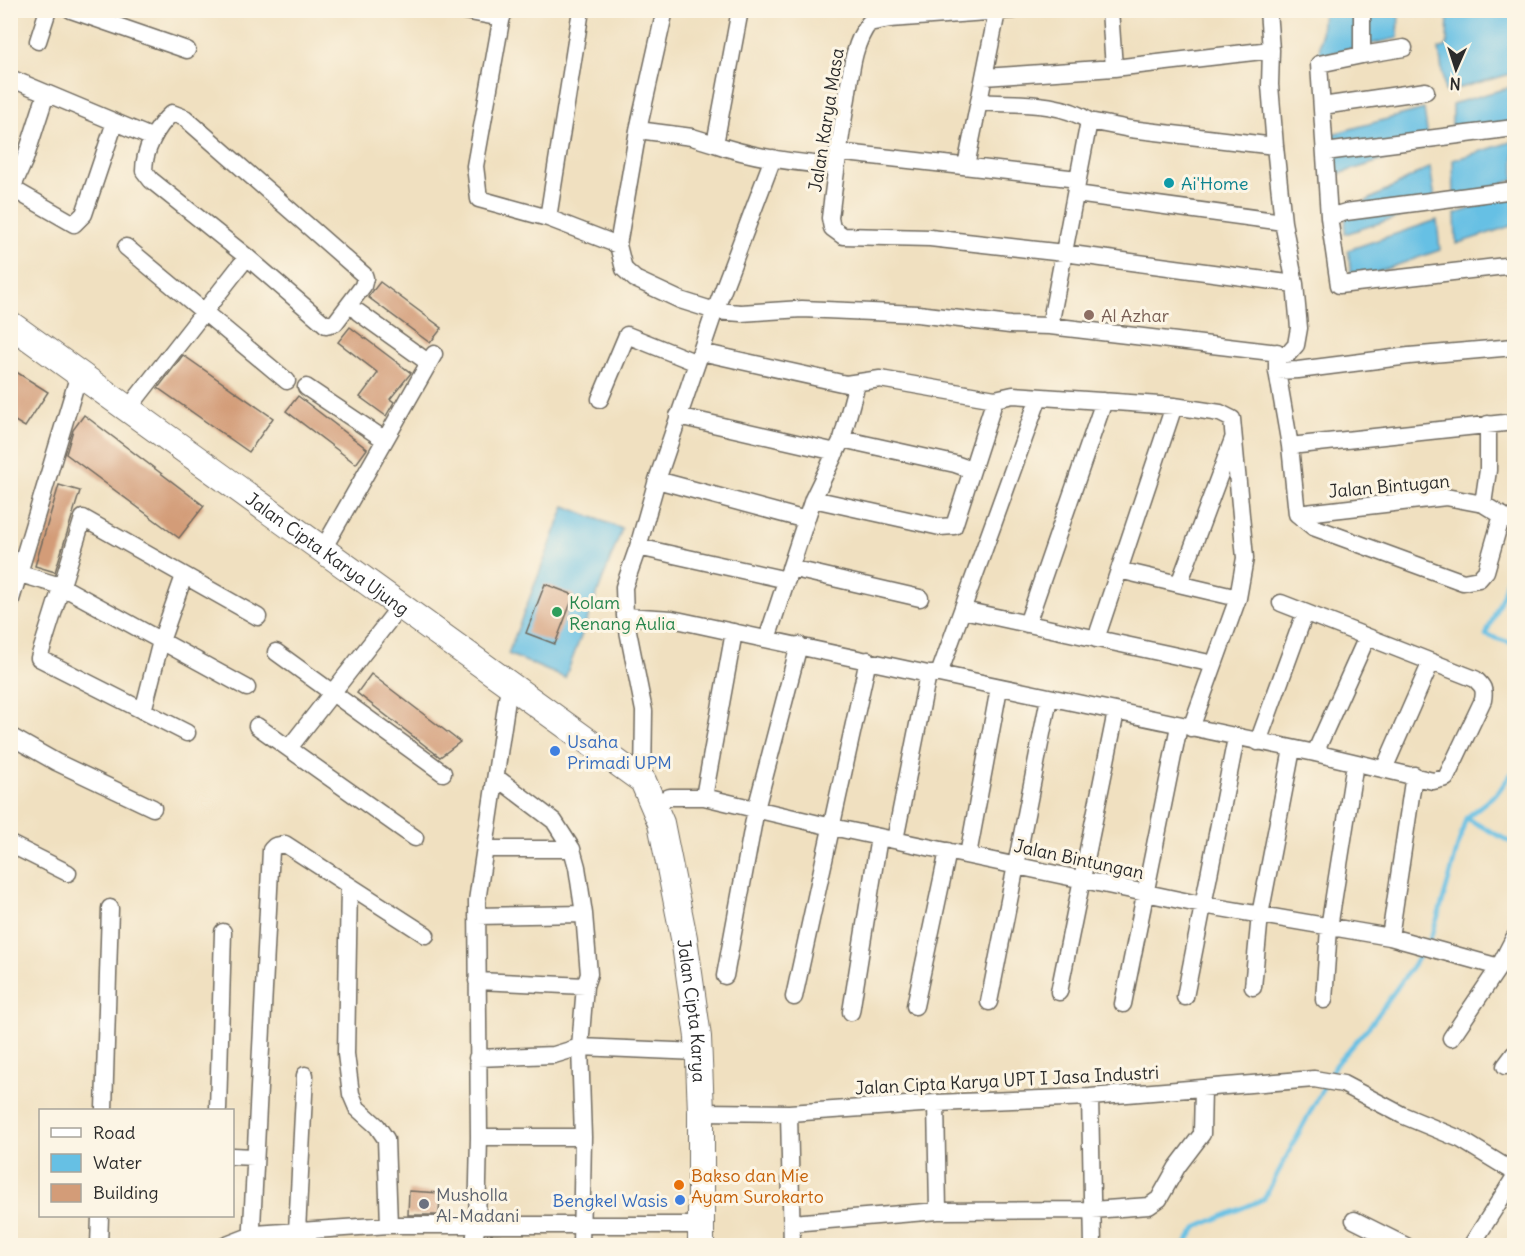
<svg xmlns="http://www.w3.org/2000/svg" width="1525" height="1256" font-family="Delius,sans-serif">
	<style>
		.water { fill: #66c0e4; stroke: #487688; stroke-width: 1.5 }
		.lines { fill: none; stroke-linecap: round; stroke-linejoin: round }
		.stream { stroke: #66c0e4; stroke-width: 4.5 }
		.building { fill: #d39c78 }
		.street-casing { stroke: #706a5f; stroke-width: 19 }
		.primary-casing { stroke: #706a5f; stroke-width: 28 }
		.street { stroke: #fff; stroke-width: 16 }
		.primary { stroke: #fff; stroke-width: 26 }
		.culture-dot { fill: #0f9aa8; stroke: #fcf5e5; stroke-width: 2 }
		.education-dot { fill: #8d6e63; stroke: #fcf5e5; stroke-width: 2 }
		.leisure-dot { fill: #2e9e5b; stroke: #fcf5e5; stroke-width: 2 }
		.shop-dot { fill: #3f7fe0; stroke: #fcf5e5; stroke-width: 2 }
		.food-dot { fill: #e8710a; stroke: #fcf5e5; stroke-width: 2 }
		.worship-dot { fill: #6b7280; stroke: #fcf5e5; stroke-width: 2 }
		.labels { text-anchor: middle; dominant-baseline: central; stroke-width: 6; stroke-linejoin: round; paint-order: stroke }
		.street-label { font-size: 18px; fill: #2b2b2b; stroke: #fcf5e5 }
		.culture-label { font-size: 18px; fill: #0d838f; stroke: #fcf5e5; text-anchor: start }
		.education-label { font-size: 18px; fill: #785e54; stroke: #fcf5e5; text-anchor: start }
		.leisure-label { font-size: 18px; fill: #27864d; stroke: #fcf5e5; text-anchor: start }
		.shop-label { font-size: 18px; fill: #366cbe; stroke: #fcf5e5; text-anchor: start }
		.food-label { font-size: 18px; fill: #c56008; stroke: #fcf5e5; text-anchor: start }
		.worship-label { font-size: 18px; fill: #5b616d; stroke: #fcf5e5; text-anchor: start }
	</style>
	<rect width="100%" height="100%" fill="#fcf5e5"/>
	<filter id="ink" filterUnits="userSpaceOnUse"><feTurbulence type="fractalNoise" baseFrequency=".0167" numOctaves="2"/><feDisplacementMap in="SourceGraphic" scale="12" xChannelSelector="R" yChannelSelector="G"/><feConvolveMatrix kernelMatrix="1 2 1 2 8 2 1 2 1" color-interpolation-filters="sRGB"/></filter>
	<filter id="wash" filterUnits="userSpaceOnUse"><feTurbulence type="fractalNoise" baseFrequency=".008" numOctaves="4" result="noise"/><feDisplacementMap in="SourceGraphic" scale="24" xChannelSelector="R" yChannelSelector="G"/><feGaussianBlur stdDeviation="1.35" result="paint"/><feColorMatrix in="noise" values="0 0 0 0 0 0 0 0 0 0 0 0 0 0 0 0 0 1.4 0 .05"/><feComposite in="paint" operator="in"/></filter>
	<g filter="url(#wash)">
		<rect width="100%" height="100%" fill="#f0e0c0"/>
		<path class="water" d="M 1323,11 L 1399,11 L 1398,38 L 1319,56 Z
			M 1448,11 L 1514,11 L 1514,73 L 1445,92 L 1439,49 L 1447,46 Z
			M 1514,86 L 1514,121 L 1452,140 L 1452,104 Z
			M 1424,109 L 1429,146 L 1335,175 L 1325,152 L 1328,135 Z
			M 1514,141 L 1514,180 L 1454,199 L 1453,160 Z
			M 1430,167 L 1436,205 L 1345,234 L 1346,212 Z
			M 1514,194 L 1514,225 L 1456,244 L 1455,214 Z
			M 1437,220 L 1440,250 L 1352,281 L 1348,250 Z
			M 565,506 L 622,529 L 565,678 L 508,654 Z"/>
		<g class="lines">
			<path class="stream" d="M 1514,553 L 1503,594 L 1486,635 L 1514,644
				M 1514,770 L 1498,792 L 1466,818 L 1514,844
				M 1428,944 C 1445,903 1453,860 1466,818
				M 1328,1078 L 1335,1065 L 1372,1023 L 1423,951
				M 1184,1246 L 1197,1227 L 1264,1199 L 1324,1086"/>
		</g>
		<g id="blocks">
			<path class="building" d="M 380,282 L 442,328 L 430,343 L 368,297 Z
				M 350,327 L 411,373 L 390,399 L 394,402 L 386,416 L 360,397 L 378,373 L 338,342 Z
				M 183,355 L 273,418 L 249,452 L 158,388 Z
				M 10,368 L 48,392 L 25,427 L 10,418 Z
				M 298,396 L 367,449 L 356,464 L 286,411 Z
				M 84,415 L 204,506 L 179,538 L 66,454 L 73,430 Z
				M 59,485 L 80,491 L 55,572 L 35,566 Z
				M 545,584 L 574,595 L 555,644 L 526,633 Z
				M 371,674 L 460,742 L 440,757 L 357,693 Z
				M 409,1191 L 440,1193 L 439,1215 L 408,1215 Z"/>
		</g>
	</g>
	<g filter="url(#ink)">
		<use href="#blocks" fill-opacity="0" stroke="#706a5f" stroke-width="1.5"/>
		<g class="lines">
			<defs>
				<path id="street" d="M 71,10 L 187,50
					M 459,10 L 502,18
					M 503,10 L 475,166 L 479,199 L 548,218 L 618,245
					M 665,10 L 638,130 L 618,245 L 624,269 L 635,279 L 680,300 L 715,311 L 741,313 L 802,309 L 918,314 L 1010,325 L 1050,326 L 1288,354 L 1296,345 L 1299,328 L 1295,284 L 1283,222 L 1275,146 L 1270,85 L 1271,50 L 1268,10
					M 1014,10 L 890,19 L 869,23 C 853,44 851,72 847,98 C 840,138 835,177 830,218 L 832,228 L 843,236 L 930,238 L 1064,253 L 1295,284
					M 1110,10 L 1114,68
					M 1362,10 L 1362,55 L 1404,48
					M 38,41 L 48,10
					M 1362,55 L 1319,64 L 1329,217 L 1339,285 L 1514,265
					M 984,77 L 1114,68 L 1271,50
					M 10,78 L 153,138
					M 979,102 C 1015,105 1058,100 1089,121
					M 1322,106 L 1426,91
					M 172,113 L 185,118 L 364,275 L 365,278 L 363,286 L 335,323 L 326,325 L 247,257 L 151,180 L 144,171 C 144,151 156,127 172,113 Z
					M 638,130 L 692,137 L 715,144 L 740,10
					M 715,144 C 753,158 796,163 836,166
					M 837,152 L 1078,179
					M 1325,152 L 1514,128
					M 966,166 L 997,12
					M 13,189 L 74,224 L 84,214 L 115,122
					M 10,193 L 25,159 L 46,94
					M 1076,194 L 1283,222
					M 1329,217 L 1346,212 L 1514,190
					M 548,218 L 581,10
					M 126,247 L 287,381
					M 358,312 L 429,363
					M 1050,326 L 1089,121 L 1130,129 L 1275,146
					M 701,352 L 846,384 L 880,379 L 995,399 L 1013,395 L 1174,406 L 1220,413 L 1232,419 L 1245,558 L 1238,598 L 1191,728
					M 1277,352 L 1277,371 L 1290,446 L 1297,514 L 1313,527 L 1463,582 L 1479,579 L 1486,571 L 1502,515
					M 1277,371 L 1298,370 L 1409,356 L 1514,347
					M 306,387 L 385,440
					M 600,399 L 627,335 L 697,363
					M 128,409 L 247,257
					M 678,416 L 836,452
					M 842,439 L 955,464 L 972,470
					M 1290,446 L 1514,422
					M 657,480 L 806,520
					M 813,499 L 940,527 L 954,526 L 995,399
					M 1483,504 L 1488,470 L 1488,424
					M 1297,514 L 1446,497 L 1483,504 L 1514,523
					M 638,547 L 787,580
					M 323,549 L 434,354
					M 790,568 L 920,598
					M 1119,570 L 1238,598
					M 20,574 L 61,586 L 247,688
					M 1179,584 L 1233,439
					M 10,603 L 79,374
					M 963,610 L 1214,664
					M 625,616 L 672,619 L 928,674 L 939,674 L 1315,753 L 1433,781 L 1446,778 L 1483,700 C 1485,689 1483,686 1475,679 L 1281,603
					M 1027,624 L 1104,401
					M 767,639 L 813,499 L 842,439 L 857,383
					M 1096,639 L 1174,406
					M 276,652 L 443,773
					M 939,674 L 1039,397
					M 143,711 L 161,641 L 184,576
					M 257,726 L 415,838
					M 187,733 L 39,658 L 83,518 L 258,617
					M 10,736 L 56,762 L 153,808
					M 1258,742 L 1305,613
					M 289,748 L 401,605
					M 1315,753 L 1367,637
					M 1384,769 L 1431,662
					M 496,777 L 554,821 L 572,849 L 577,867 L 584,914 L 589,974 L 585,986 L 580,1047 L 583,1137 L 581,1246
					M 643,781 L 644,711 L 625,616 L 624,587 L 638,547 L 657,480 L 712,319 L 773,158
					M 704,797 L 734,632
					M 653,804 L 670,797 L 704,797 L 832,827 L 1203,905 L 1390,937 L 1499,967
					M 895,840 L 928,674
					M 10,844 L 68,873
					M 485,849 L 572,849
					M 968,855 L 999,688
					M 349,886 L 346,1054 L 351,1094 L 357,1108 L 377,1126 L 386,1139 L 389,1225
					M 477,916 L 584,914
					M 1390,937 L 1414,775
					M 725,976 L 756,809 L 799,645
					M 477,981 L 585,986
					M 1253,987 L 1260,915 L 1292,749
					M 1059,992 L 1116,712
					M 794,997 L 868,660
					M 1185,997 L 1236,738
					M 1324,1000 L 1329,928 L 1355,763
					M 989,1002 L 1049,698
					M 1123,1004 L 1179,726
					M 915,1006 L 948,851
					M 851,1012 L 879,837
					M 1451,1038 L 1499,967 L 1514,938
					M 477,1058 L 554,1055 L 580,1047 L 698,1052
					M 1505,1066 L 1514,1054
					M 1090,1097 L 1093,1246
					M 936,1103 L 938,1211
					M 104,1110 L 110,908
					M 218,1110 L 223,932
					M 701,1112 L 789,1113 L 936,1103 L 1090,1097 L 1314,1079 L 1343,1084 L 1402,1115 L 1460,1139 L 1514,1172
					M 789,1113 L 792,1246
					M 479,1137 L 583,1137
					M 232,1156 L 254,1157
					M 1354,1220 L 1406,1246
					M 792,1223 L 938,1211 L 1092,1210 L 1149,1206 L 1159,1199 L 1177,1167 L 1202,1134 L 1203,1088
					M 297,1231 L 305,1075
					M 99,1246 L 100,1216
					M 224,1246 L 255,1234 L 389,1225 L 700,1225
					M 251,1246 L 271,850 L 275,846 L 285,844 L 426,935
					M 473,1246 L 477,1225 L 479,1137 L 477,901 L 508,693
					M 1471,1246 L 1514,1178"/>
				<g id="primary">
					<path id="s1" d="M 10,324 L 643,781 L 661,823 L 684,938 L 698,1037 L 701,1112 L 701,1246"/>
				</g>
			</defs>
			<use href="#street" class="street-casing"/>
			<use href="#primary" class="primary-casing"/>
			<use href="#street" class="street"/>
			<use href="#primary" class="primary"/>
		</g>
	</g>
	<circle class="culture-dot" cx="1169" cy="183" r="6"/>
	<circle class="education-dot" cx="1089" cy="315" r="6"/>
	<circle class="leisure-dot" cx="557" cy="612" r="6"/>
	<g class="shop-dot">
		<circle cx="555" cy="751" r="6"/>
		<circle cx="680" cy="1200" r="6"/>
	</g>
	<circle class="food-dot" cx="679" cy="1185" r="6"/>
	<circle class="worship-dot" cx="424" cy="1204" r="6"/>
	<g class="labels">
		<g class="street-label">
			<text transform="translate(826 120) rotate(-81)">Jalan Karya Masa</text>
			<text transform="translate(1389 486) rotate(-5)">Jalan Bintugan</text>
			<text stroke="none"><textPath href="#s1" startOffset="392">Jalan Cipta Karya Ujung</textPath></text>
			<text transform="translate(1079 859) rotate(12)">Jalan Bintungan</text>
			<text stroke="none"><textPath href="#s1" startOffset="1017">Jalan Cipta Karya</textPath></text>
			<text transform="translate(1007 1080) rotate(-3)">Jalan Cipta Karya UPT I Jasa Industri</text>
		</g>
		<g class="culture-label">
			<text x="1181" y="183">Ai'Home</text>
		</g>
		<g class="education-label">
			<text x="1101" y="315">Al Azhar</text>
		</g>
		<g class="leisure-label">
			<text x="569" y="602">Kolam<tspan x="569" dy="21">Renang Aulia</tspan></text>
		</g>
		<g class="shop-label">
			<text x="567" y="741">Usaha<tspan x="567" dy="21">Primadi UPM</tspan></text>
			<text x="668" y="1200" text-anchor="end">Bengkel Wasis</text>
		</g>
		<g class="food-label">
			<text x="691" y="1175">Bakso dan Mie<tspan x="691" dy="21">Ayam Surokarto</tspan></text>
		</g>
		<g class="worship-label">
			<text x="436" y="1194">Musholla<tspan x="436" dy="21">Al-Madani</tspan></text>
		</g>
	</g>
	<rect width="1525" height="1256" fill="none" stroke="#fcf5e5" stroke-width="36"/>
	<rect x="39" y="1109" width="195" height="108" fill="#fcf5e5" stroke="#a8a49b" stroke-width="1.5"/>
	<rect x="51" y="1128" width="30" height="9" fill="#ffffff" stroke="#a8a49b" stroke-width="1.5"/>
	<text x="93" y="1139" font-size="18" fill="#2b2b2b">Road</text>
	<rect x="51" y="1154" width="30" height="18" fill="#66c0e4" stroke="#a8a49b" stroke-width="1.5"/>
	<text x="93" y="1169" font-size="18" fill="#2b2b2b">Water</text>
	<rect x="51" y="1184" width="30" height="18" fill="#d39c78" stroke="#a8a49b" stroke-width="1.5"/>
	<text x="93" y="1199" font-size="18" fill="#2b2b2b">Building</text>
	<g transform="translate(1456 69) rotate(183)" stroke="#fcf5e5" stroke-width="4.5" paint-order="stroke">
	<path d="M0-4.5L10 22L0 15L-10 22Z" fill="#2b2b2b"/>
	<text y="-9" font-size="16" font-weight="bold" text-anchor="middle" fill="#2b2b2b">N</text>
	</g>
</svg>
